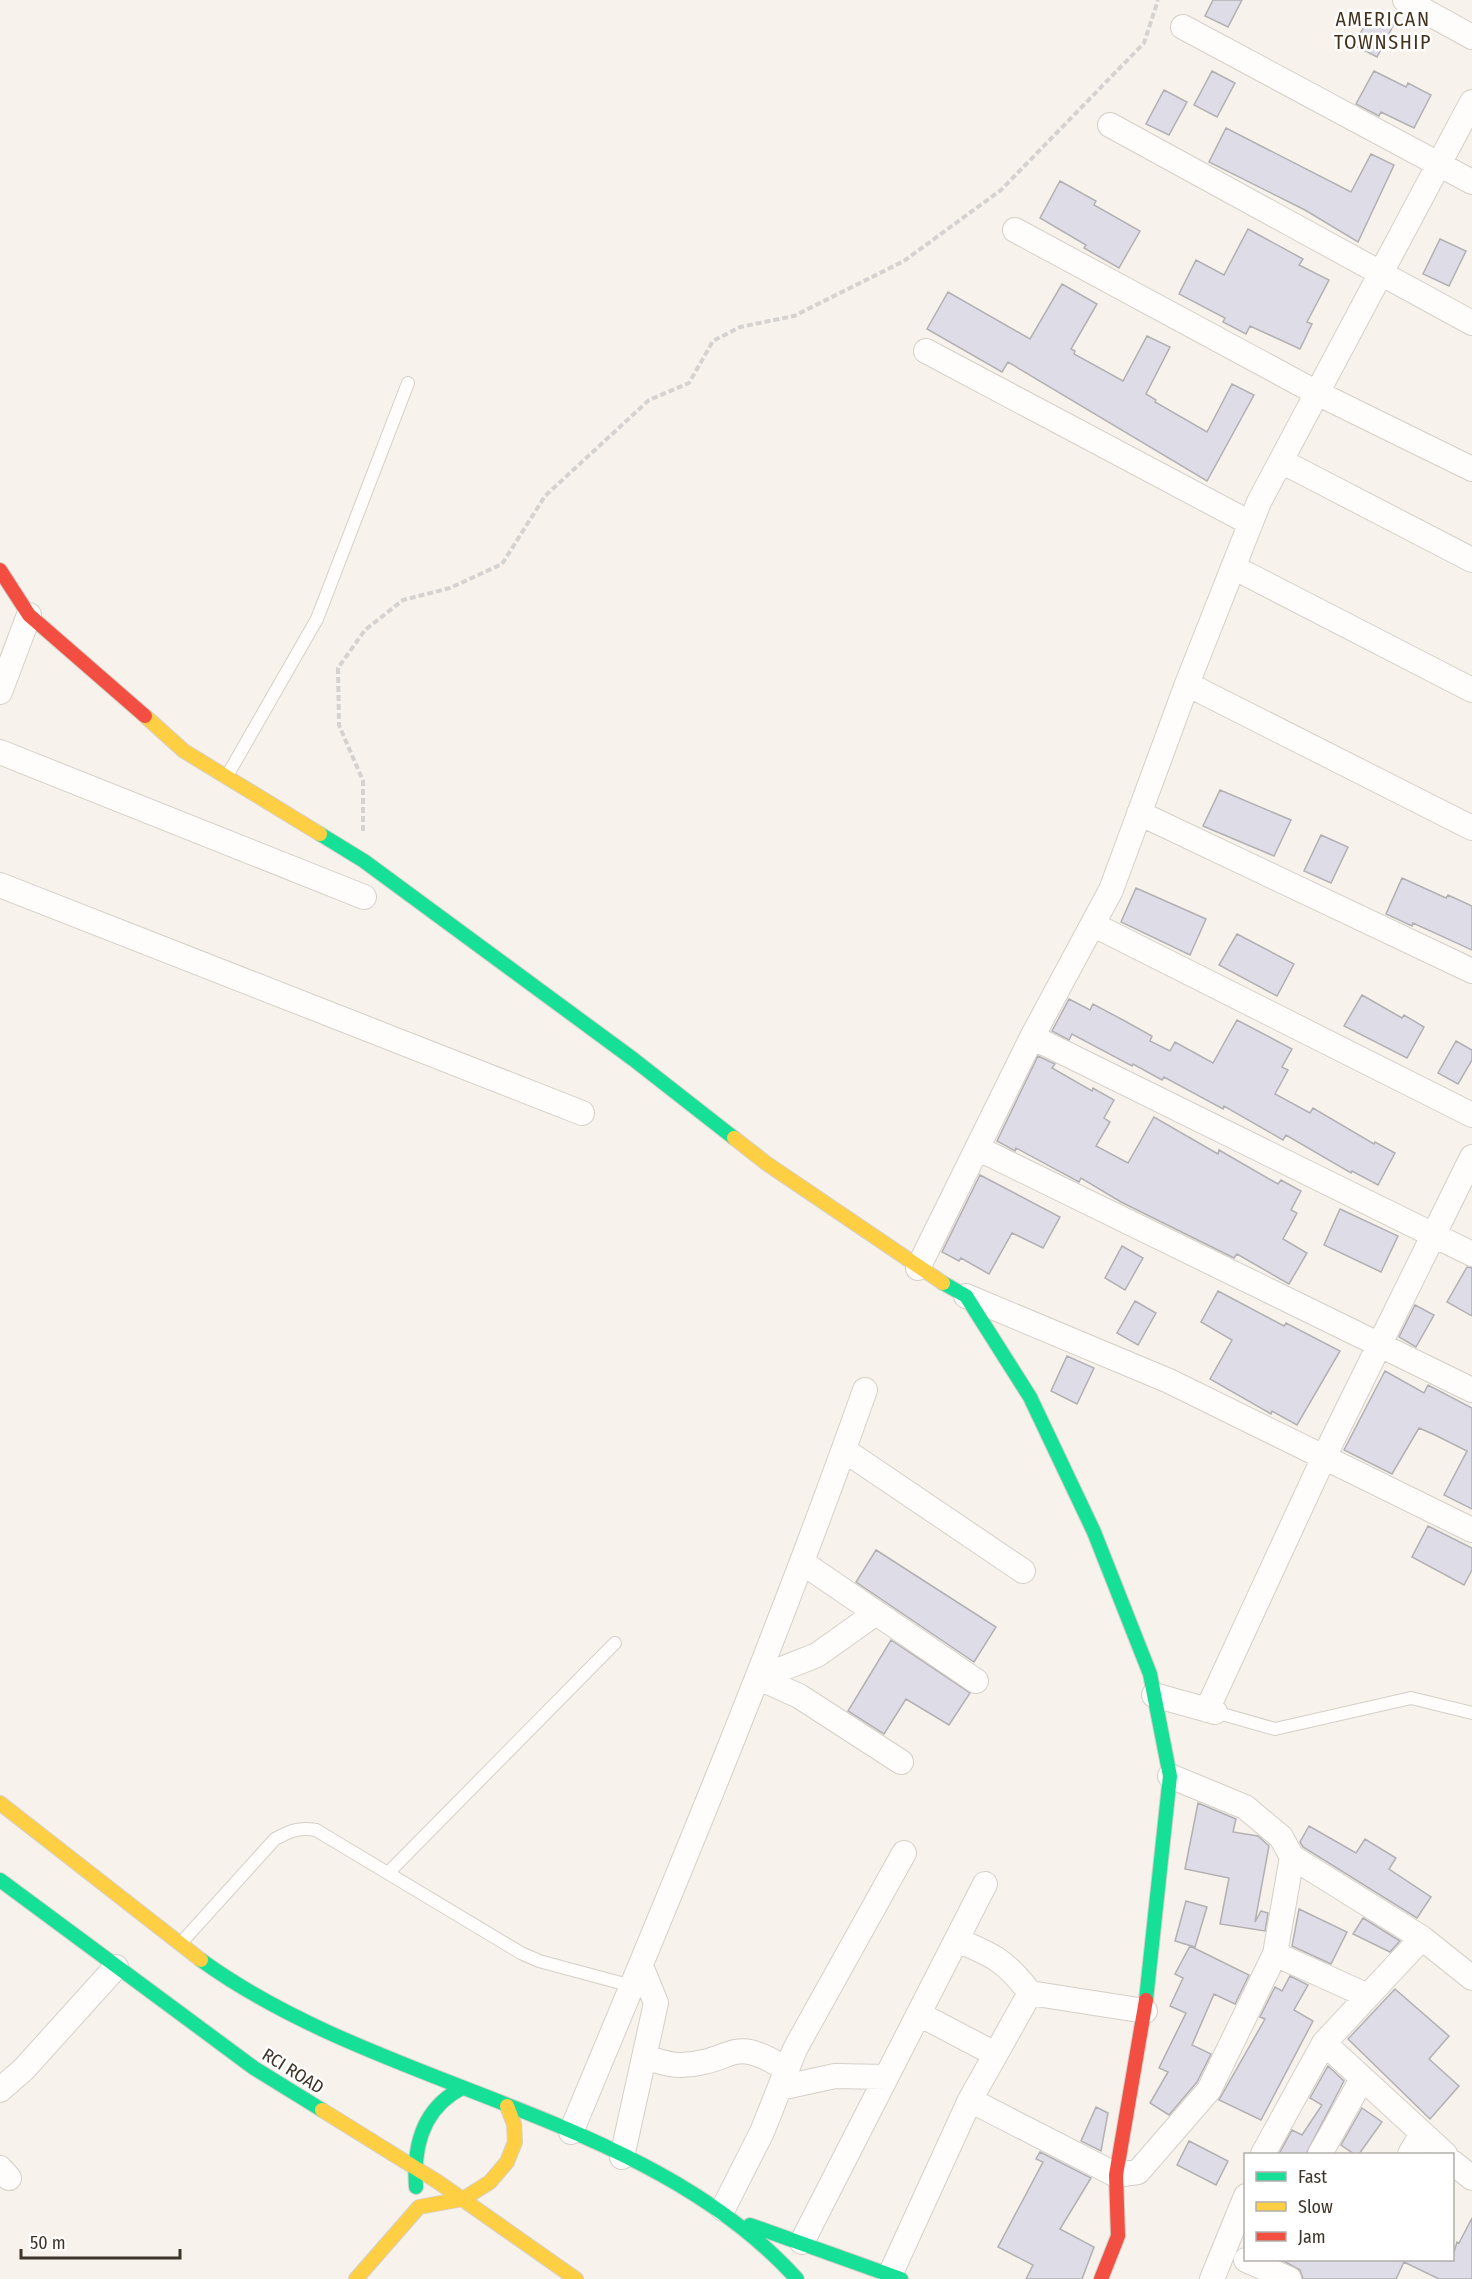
<svg xmlns="http://www.w3.org/2000/svg" width="1472" height="2279" font-family="'Fira Sans Condensed',sans-serif">
	<style>
		.building { fill: #dedce7; stroke: #b2b0b2; stroke-width: 1.5 }
		.lines { fill: none; stroke-linecap: round; stroke-linejoin: round }
		.lane-casing { stroke: #d5cfc7; stroke-width: 14 }
		.street-casing { stroke: #d5cfc7; stroke-width: 26 }
		.fast-casing { stroke: #d5cfc7; stroke-width: 16 }
		.slow-casing { stroke: #d5cfc7; stroke-width: 16 }
		.jam-casing { stroke: #d5cfc7; stroke-width: 16 }
		.path { stroke: #d5d3d1; stroke-width: 4; stroke-dasharray: 6 3; stroke-linecap: butt }
		.lane { stroke: #fefdfc; stroke-width: 12 }
		.street { stroke: #fefdfc; stroke-width: 24 }
		.fast { stroke: #16e098; stroke-width: 14 }
		.slow { stroke: #ffcf43; stroke-width: 14 }
		.jam { stroke: #f24e42; stroke-width: 14 }
		.labels { text-anchor: middle; dominant-baseline: central; stroke-width: 5; stroke-linejoin: round; paint-order: stroke }
		.street-label { font-size: 18px; fill: #3d352a; stroke: #fff }
		.neighbourhood-label { font-size: 20px; letter-spacing: 1.5px; fill: #42311b; stroke: #fff }
	</style>
	<rect width="100%" height="100%" fill="#f7f2ec"/>
	<path class="building" d="M 1213,0 L 1242,0 L 1228,27 L 1205,16 Z
		M 1372,12 L 1394,24 L 1377,57 L 1354,45 Z
		M 1212,71 L 1235,83 L 1217,117 L 1194,105 Z
		M 1374,71 L 1406,87 L 1408,83 L 1431,95 L 1414,128 L 1381,112 L 1379,116 L 1356,104 Z
		M 1164,90 L 1187,102 L 1169,135 L 1146,124 Z
		M 1226,128 L 1351,192 L 1371,154 L 1394,165 L 1358,242 L 1305,210 L 1209,162 Z
		M 1060,181 L 1096,201 L 1094,205 L 1140,231 L 1119,268 L 1084,248 L 1086,245 L 1040,218 Z
		M 1248,229 L 1303,259 L 1299,265 L 1329,280 L 1307,322 L 1312,324 L 1300,349 L 1250,326 L 1246,334 L 1223,322 L 1225,318 L 1179,294 L 1196,260 L 1224,275 Z
		M 1440,239 L 1466,251 L 1449,286 L 1423,274 Z
		M 1062,284 L 1097,304 L 1071,349 L 1075,351 L 1074,354 L 1123,381 L 1147,336 L 1170,347 L 1146,394 L 1156,400 L 1155,402 L 1207,432 L 1232,384 L 1254,395 L 1207,481 L 1008,362 L 1002,372 L 927,329 L 948,292 L 1030,339 Z
		M 1220,790 L 1291,820 L 1274,856 L 1203,826 Z
		M 1321,835 L 1348,847 L 1331,883 L 1304,871 Z
		M 1402,878 L 1446,898 L 1448,895 L 1472,906 L 1472,950 L 1413,923 L 1412,926 L 1386,914 Z
		M 1136,888 L 1206,919 L 1190,955 L 1121,922 Z
		M 1237,934 L 1294,964 L 1277,996 L 1219,965 Z
		M 1362,995 L 1402,1018 L 1404,1015 L 1424,1027 L 1407,1058 L 1344,1026 Z
		M 1069,999 L 1090,1010 L 1093,1004 L 1123,1020 L 1152,1036 L 1150,1041 L 1170,1051 L 1175,1042 L 1213,1063 L 1237,1020 L 1292,1049 L 1282,1067 L 1288,1070 L 1275,1094 L 1310,1113 L 1313,1108 L 1374,1144 L 1375,1142 L 1395,1153 L 1378,1185 L 1352,1171 L 1351,1173 L 1286,1135 L 1283,1140 L 1224,1106 L 1223,1109 L 1164,1077 L 1162,1080 L 1133,1064 L 1132,1066 L 1072,1034 L 1069,1040 L 1052,1031 Z
		M 1456,1041 L 1472,1050 L 1472,1060 L 1458,1084 L 1438,1073 Z
		M 1038,1056 L 1055,1064 L 1052,1068 L 1092,1091 L 1093,1088 L 1114,1100 L 1104,1118 L 1110,1122 L 1096,1146 L 1128,1163 L 1154,1117 L 1218,1154 L 1219,1150 L 1278,1184 L 1281,1180 L 1301,1191 L 1291,1210 L 1297,1213 L 1283,1239 L 1307,1253 L 1289,1284 L 1237,1254 L 1234,1258 L 1121,1202 L 1081,1178 L 1079,1182 L 1016,1148 L 1015,1151 L 997,1141 Z
		M 980,1175 L 1060,1217 L 1043,1248 L 1012,1233 L 989,1274 L 961,1258 L 959,1261 L 942,1252 Z
		M 1340,1209 L 1398,1236 L 1381,1272 L 1324,1245 Z
		M 1122,1246 L 1143,1258 L 1125,1290 L 1105,1278 Z
		M 1467,1267 L 1472,1268 L 1472,1316 L 1447,1302 Z
		M 1218,1291 L 1284,1326 L 1286,1323 L 1340,1351 L 1297,1425 L 1272,1411 L 1271,1414 L 1210,1379 L 1232,1340 L 1201,1322 Z
		M 1135,1301 L 1156,1313 L 1138,1345 L 1117,1333 Z
		M 1415,1305 L 1434,1315 L 1416,1347 L 1399,1337 Z
		M 1067,1356 L 1094,1368 L 1077,1404 L 1051,1391 Z
		M 1385,1371 L 1424,1393 L 1428,1385 L 1472,1408 L 1472,1509 L 1444,1495 L 1467,1451 L 1435,1435 L 1419,1428 L 1392,1474 L 1344,1450 Z
		M 1428,1526 L 1472,1548 L 1472,1570 L 1464,1585 L 1412,1557 Z
		M 876,1550 L 996,1627 L 974,1662 L 856,1582 Z
		M 891,1640 L 970,1693 L 949,1725 L 906,1699 L 884,1734 L 848,1711 Z
		M 1198,1803 L 1236,1819 L 1233,1832 L 1258,1836 L 1269,1846 L 1255,1922 L 1261,1911 L 1268,1913 L 1265,1931 L 1220,1924 L 1229,1878 L 1185,1869 Z
		M 1309,1826 L 1356,1853 L 1365,1839 L 1396,1858 L 1389,1869 L 1431,1897 L 1417,1918 L 1303,1847 L 1300,1842 Z
		M 1186,1901 L 1207,1907 L 1195,1947 L 1175,1941 Z
		M 1299,1909 L 1347,1932 L 1331,1964 L 1292,1946 Z
		M 1363,1918 L 1400,1941 L 1390,1952 L 1353,1934 Z
		M 1190,1946 L 1249,1975 L 1235,2004 L 1214,1994 L 1192,2045 L 1211,2054 L 1197,2082 L 1169,2115 L 1150,2103 L 1168,2072 L 1159,2068 L 1186,2013 L 1170,2006 L 1183,1978 L 1175,1974 Z
		M 1290,1976 L 1308,1985 L 1294,2010 L 1313,2021 L 1261,2120 L 1219,2100 L 1265,2019 L 1260,2017 L 1275,1987 L 1282,1991 Z
		M 1395,1989 L 1449,2036 L 1429,2059 L 1459,2086 L 1430,2119 L 1348,2039 Z
		M 1328,2066 L 1344,2081 L 1306,2154 L 1279,2154 L 1292,2130 L 1302,2135 L 1322,2105 L 1310,2098 Z
		M 1096,2107 L 1108,2113 L 1101,2151 L 1081,2141 Z
		M 1362,2108 L 1382,2122 L 1359,2154 L 1354,2154 L 1341,2145 Z
		M 1189,2141 L 1228,2161 L 1216,2185 L 1177,2165 Z
		M 1040,2152 L 1091,2178 L 1060,2229 L 1094,2247 L 1082,2279 L 1026,2279 L 1033,2265 L 998,2247 L 1043,2162 L 1036,2159 Z
		M 1472,2218 L 1472,2279 L 1439,2279 L 1404,2262 L 1396,2279 L 1303,2279 L 1300,2270 L 1280,2259 L 1452,2259 L 1457,2242 L 1459,2243 Z"/>
	<g class="lines">
		<defs>
			<path id="lane" d="M 227,776 L 317,619 L 408,383
				M 1215,1712 L 1275,1729 L 1411,1698 L 1472,1713
				M 388,1873 L 615,1643
				M 181,1943 L 275,1839 C 290,1831 299,1827 316,1830 L 521,1953 L 539,1961 L 632,1986"/>
			<path id="street" d="M 1405,0 L 1472,37
				M 1183,27 L 1472,182
				M 1110,125 L 1472,323
				M 1015,230 L 1317,393 L 1472,469
				M 926,351 L 1250,523
				M 1281,461 L 1472,560
				M 1233,567 L 1472,690
				M 1187,684 L 1472,828
				M 0,692 L 29,615
				M 0,752 L 364,897
				M 1139,813 L 1472,971
				M 0,885 L 582,1113
				M 1094,925 L 1472,1115
				M 1032,1037 L 1472,1254
				M 977,1148 L 1472,1390
				M 918,1268 L 1032,1037 L 1111,890 L 1187,684 L 1259,502 L 1472,102
				M 966,1296 L 1169,1381 L 1472,1530
				M 844,1450 L 1023,1571
				M 803,1563 L 976,1681
				M 759,1678 L 799,1696 L 901,1762
				M 759,1678 L 817,1655 L 876,1613
				M 1154,1695 L 1215,1712
				M 1207,1710 L 1324,1457 L 1472,1157
				M 1292,1857 L 1422,1938 L 1472,1978
				M 957,1940 C 993,1955 1006,1961 1030,1993
				M 1275,1954 L 1368,1996
				M 919,2014 L 995,2054
				M 1324,2043 L 1445,2154
				M 644,2057 C 656,2060 670,2066 681,2065 C 736,2063 729,2032 787,2070
				M 780,2088 L 835,2076 L 886,2077
				M 0,2090 L 24,2069 L 116,1967
				M 970,2100 L 1116,2175 L 1138,2172 L 1209,2090 L 1275,1954 L 1292,1857 L 1281,1837 L 1245,1807 L 1170,1776
				M 571,2132 C 674,1886 776,1641 865,1390
				M 1263,2154 L 1324,2043 L 1422,1938
				M 1320,2154 L 1362,2079
				M 1410,2154 L 1422,2134
				M 622,2157 L 656,2003 L 641,1966
				M 1452,2162 L 1472,2178
				M 0,2168 L 9,2178
				M 723,2209 L 762,2132 L 795,2049 L 904,1853
				M 802,2242 L 985,1884
				M 1246,2260 L 1289,2279
				M 890,2275 L 970,2100 L 1030,1993 L 1145,2011
				M 1212,2279 L 1246,2196"/>
			<path id="fast" d="M 320,834 L 364,861 L 633,1059 L 734,1138
				M 943,1283 L 966,1296 L 1030,1397 L 1094,1532 L 1150,1674 L 1170,1776 L 1146,2000
				M 0,1880 L 254,2068 L 322,2110
				M 201,1960 C 382,2091 646,2112 797,2279
				M 416,2187 C 413,2146 423,2108 462,2088
				M 750,2225 L 901,2279"/>
			<path id="slow" d="M 145,716 L 184,751 L 320,834
				M 734,1138 L 766,1163 L 943,1283
				M 0,1803 L 201,1960
				M 322,2110 L 438,2182 L 576,2279
				M 356,2279 L 419,2207 L 463,2199 L 490,2182 L 507,2162 L 515,2142 L 514,2124 L 507,2106"/>
			<path id="jam" d="M 0,570 L 29,615 L 145,716
				M 1101,2279 L 1118,2236 L 1116,2175 L 1146,2000"/>
		</defs>
		<use href="#lane" class="lane-casing"/>
		<use href="#street" class="street-casing"/>
		<use href="#fast" class="fast-casing"/>
		<use href="#slow" class="slow-casing"/>
		<use href="#jam" class="jam-casing"/>
		<path class="path" d="M 363,831 L 363,781 L 339,725 L 338,668 L 365,630 L 403,600 L 450,588 L 502,564 L 545,496 L 649,400 L 689,383 L 713,341 L 740,327 L 794,316 L 904,261 L 1001,190 L 1144,43 L 1158,0"/>
		<use href="#lane" class="lane"/>
		<use href="#street" class="street"/>
		<use href="#fast" class="fast"/>
		<use href="#slow" class="slow"/>
		<use href="#jam" class="jam"/>
	</g>
	<g class="labels">
		<g class="street-label">
			<text transform="translate(293 2071) rotate(32)">RCI ROAD</text>
		</g>
		<g class="neighbourhood-label">
			<text x="1383" y="19">AMERICAN<tspan x="1383" dy="23">TOWNSHIP</tspan></text>
		</g>
	</g>
	<rect x="1244" y="2153" width="210" height="108" fill="#ffffff" stroke="#b1aeaa" stroke-width="1.5"/>
	<rect x="1256" y="2172" width="30" height="9" fill="#16e098" stroke="#b1aeaa" stroke-width="1.5"/>
	<text x="1298" y="2183" font-size="18" fill="#3d352a">Fast</text>
	<rect x="1256" y="2202" width="30" height="9" fill="#ffcf43" stroke="#b1aeaa" stroke-width="1.5"/>
	<text x="1298" y="2213" font-size="18" fill="#3d352a">Slow</text>
	<rect x="1256" y="2232" width="30" height="9" fill="#f24e42" stroke="#b1aeaa" stroke-width="1.5"/>
	<text x="1298" y="2243" font-size="18" fill="#3d352a">Jam</text>
	<path d="M21 2249v9h159v-9" fill="none" stroke="#3d352a" stroke-width="3"/>
	<text x="30" y="2249" font-size="18" fill="#3d352a" stroke="#ffffff" stroke-width="4.5" paint-order="stroke">50 m</text>
</svg>
